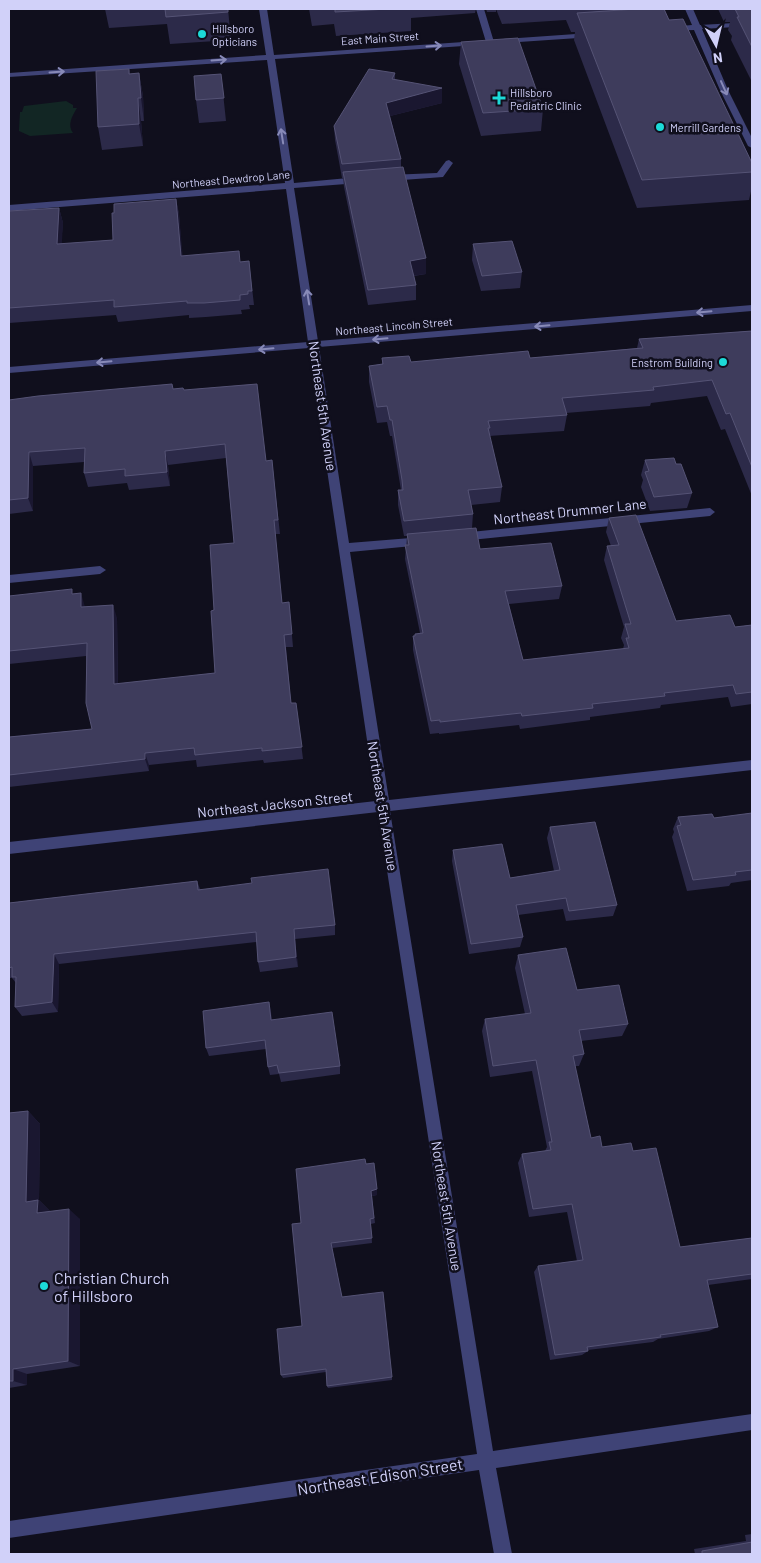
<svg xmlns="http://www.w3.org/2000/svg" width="761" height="1563" font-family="Barlow,sans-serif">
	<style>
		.green { fill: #122624 }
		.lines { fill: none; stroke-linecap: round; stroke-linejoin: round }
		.minor { fill: #3f4376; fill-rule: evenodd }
		.wall { fill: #2c2a49 }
		.shaded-wall { fill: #1a1730 }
		.building { fill: #3e3c5c; stroke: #555375 }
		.oneway { stroke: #888ab8 }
		.poi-dot { fill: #1cdad8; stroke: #100f1d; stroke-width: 2 }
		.labels { text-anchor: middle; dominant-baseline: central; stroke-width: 5; stroke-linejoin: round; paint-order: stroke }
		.far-poi-label { font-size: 11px; fill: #d1d1f9; stroke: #100f1d; text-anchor: start }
		.far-street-label { font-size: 11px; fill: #d1d1f9; stroke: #100f1d }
		.street-label { font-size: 14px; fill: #d1d1f9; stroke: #100f1d }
		.near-poi-label { font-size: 16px; fill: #d1d1f9; stroke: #100f1d; text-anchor: start }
		.near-street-label { font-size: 16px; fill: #d1d1f9; stroke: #100f1d }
	</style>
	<rect width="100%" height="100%" fill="#100f1d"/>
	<path class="green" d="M 66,101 L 73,105 L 73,108 L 77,108 C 72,116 67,125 73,133 L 30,136 L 19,131 L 20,112 L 22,112 L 24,106 Z"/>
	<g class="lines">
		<path class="minor" d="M 259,9 L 267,9 L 274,55 L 478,41 L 482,43 L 478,45 L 275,59 L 294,183 L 359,177 L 363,180 L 359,183 L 294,188 L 318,341 L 752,305 L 752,311 L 319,347 L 349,543 L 423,537 L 428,541 L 423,545 L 350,552 L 389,800 L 752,760 L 752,770 L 390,811 L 493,1451 L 752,1414 L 752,1430 L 496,1468 L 512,1554 L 494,1554 L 479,1470 L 9,1538 L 9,1521 L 477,1454 L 378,812 L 9,854 L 9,842 L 376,801 L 309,348 L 9,373 L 9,367 L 308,342 L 286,189 L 9,211 L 9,205 L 285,183 L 267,60 L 9,77 L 9,73 L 266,55 Z
			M 476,9 L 484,9 L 494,42 L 493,44 L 486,42 Z
			M 685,9 L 693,9 L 700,25 L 752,22 L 752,26 L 702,29 L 728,90 L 752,138 L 752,148 L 748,146 L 720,90 L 694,30 L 670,31 L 666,29 L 670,27 L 692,25 Z
			M 590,33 L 593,33 L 593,37 L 503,43 L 499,41 L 503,39 Z
			M 449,160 L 453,163 L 443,177 L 389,181 L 385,178 L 389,175 L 437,173 L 446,161 Z
			M 710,508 L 715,512 L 710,516 L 461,541 L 456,537 L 461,533 Z
			M 100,566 L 106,570 L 100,574 L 9,583 L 9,575 Z"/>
	</g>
	<path class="wall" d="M 105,9 L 228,9 L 231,40 L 170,44 L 167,24 L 109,28 Z
		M 309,9 L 476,9 L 475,13 L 411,18 L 411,31 L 336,36 L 334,24 L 312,26 Z
		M 486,9 L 496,9 L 496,12 L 487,12 Z
		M 496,9 L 664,9 L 669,20 L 752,163 L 752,187 L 749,200 L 637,208 L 574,40 L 575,32 L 571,32 L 566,20 L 502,24 Z
		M 718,9 L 752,9 L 752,82 L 731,40 L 732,36 L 728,30 L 730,22 L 724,22 Z
		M 461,42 L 543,109 L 541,131 L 481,136 L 459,64 Z
		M 129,69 L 130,74 L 139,73 L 143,96 L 144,121 L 141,121 L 143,146 L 102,150 L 98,127 Z
		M 395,73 L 395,80 L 442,103 L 390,116 L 401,159 L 401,168 L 426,274 L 414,276 L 416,285 L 416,300 L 368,305 L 344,187 L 343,178 L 342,178 L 335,140 L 334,126 Z
		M 221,74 L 226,121 L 199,123 L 196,100 Z
		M 176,199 L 179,214 L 182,256 L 240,262 L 249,261 L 254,305 L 249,305 L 250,309 L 241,310 L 242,314 L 206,317 L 189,318 L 189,315 L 118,322 L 116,315 L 9,323 L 9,211 L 59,208 L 63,223 L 61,244 L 113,240 Z
		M 473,244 L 522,272 L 520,288 L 481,291 L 472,260 Z
		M 752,331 L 752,496 L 725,429 L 721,430 L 707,396 L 651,403 L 650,406 L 566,413 L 567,415 L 564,431 L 489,436 L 502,487 L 500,502 L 471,505 L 473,514 L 472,528 L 480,549 L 562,586 L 559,599 L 509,604 L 523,660 L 623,649 L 624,645 L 621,638 L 624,627 L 604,560 L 607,546 L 611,546 L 606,532 L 609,518 L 676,621 L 735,627 L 752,625 L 752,704 L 731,707 L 728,697 L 661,705 L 660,708 L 590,717 L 590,720 L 520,729 L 519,725 L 439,734 L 439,733 L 430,734 L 413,650 L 413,636 L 420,633 L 405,559 L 407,536 L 404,536 L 398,505 L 398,490 L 401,490 L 392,436 L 390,436 L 387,422 L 377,423 L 369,382 L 369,366 L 382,364 L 382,358 L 411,362 L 530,358 L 637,348 L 639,339 Z
		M 173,389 L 184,390 L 266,461 L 272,460 L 280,534 L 275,534 L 282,603 L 289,602 L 293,647 L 286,647 L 291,703 L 296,703 L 303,759 L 264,763 L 263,760 L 197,767 L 196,760 L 149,765 L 149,771 L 9,787 L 9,737 L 92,729 L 86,656 L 9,664 L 9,596 L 74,594 L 85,607 L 117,618 L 118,684 L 215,673 L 214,610 L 234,543 L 226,458 L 168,465 L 170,486 L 129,490 L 127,483 L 88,487 L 84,473 L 84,462 L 33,466 L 33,511 L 9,514 L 9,400 Z
		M 645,460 L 676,464 L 692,493 L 687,508 L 650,511 L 641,487 L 643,480 L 641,475 Z
		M 752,813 L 752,880 L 731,883 L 729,886 L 687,891 L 672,837 L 674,832 L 673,829 L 678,817 L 714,818 Z
		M 550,827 L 617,905 L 613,916 L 566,921 L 563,909 L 518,915 L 523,937 L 520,947 L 469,954 L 452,861 L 453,850 L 510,878 L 554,871 L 547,838 Z
		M 197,881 L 200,889 L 335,925 L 335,935 L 295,939 L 298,967 L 260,972 L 258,962 L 257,942 L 59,964 L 58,1012 L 22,1016 L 15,1007 L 16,983 L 12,978 L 9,978 L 9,903 Z
		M 518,955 L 577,990 L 628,1024 L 622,1036 L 581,1041 L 584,1054 L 579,1066 L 575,1066 L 591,1138 L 602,1147 L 633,1151 L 680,1247 L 752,1238 L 752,1279 L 708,1285 L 718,1327 L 709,1331 L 658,1339 L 653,1342 L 588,1350 L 588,1351 L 582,1355 L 550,1360 L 534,1272 L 538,1266 L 577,1261 L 567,1212 L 529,1217 L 518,1163 L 522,1154 L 545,1151 L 547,1147 L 532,1071 L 490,1077 L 482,1031 L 485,1019 L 525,1014 L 515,968 Z
		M 269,1002 L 272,1020 L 340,1066 L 340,1074 L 281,1082 L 279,1074 L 270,1075 L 268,1067 L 266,1049 L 209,1056 L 206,1048 Z
		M 28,1111 L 40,1124 L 39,1200 L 50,1211 L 80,1219 L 80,1366 L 27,1374 L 27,1385 L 9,1388 L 9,1113 Z
		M 366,1164 L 377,1195 L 372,1196 L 375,1223 L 371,1224 L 372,1243 L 332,1248 L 342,1297 L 392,1377 L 392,1380 L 328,1388 L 327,1386 L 326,1372 L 283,1378 L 281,1375 L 302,1326 L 301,1223 Z
		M 752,1534 L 752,1554 L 695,1554 L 694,1549 L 746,1541 L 745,1535 Z"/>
	<path class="shaded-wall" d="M 139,73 L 143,96 L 144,121 L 141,98 Z
		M 442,88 L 442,103 L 386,117 L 386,103 Z
		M 138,98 L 141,121 L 143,146 L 139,124 Z
		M 176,199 L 179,214 L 184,270 L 181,256 Z
		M 59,208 L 63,223 L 61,259 L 57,244 Z
		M 426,258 L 426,274 L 410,276 L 410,261 Z
		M 165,451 L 168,465 L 170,486 L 167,472 Z
		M 29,452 L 33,466 L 33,511 L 28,498 Z
		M 81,593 L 85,607 L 86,620 L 81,607 Z
		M 113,605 L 117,618 L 118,697 L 114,684 Z
		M 145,753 L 149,765 L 149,771 L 145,759 Z
		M 294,929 L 295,939 L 298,967 L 296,957 Z
		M 54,954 L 59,964 L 58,1012 L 52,1002 Z
		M 269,1002 L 271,1011 L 273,1029 L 271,1020 Z
		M 28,1111 L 40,1124 L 39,1200 L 50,1211 L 50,1223 L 26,1202 Z
		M 377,1189 L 377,1195 L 371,1196 L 371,1191 Z
		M 69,1209 L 80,1219 L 80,1366 L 68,1361 Z
		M 13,1369 L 27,1374 L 27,1385 L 13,1381 Z"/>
	<path class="building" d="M 165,9 L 228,9 L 228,12 L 166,17 Z
		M 335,9 L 388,9 L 335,12 Z
		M 636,9 L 664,9 L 669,20 L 683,19 L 752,163 L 752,172 L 642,180 L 577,13 Z
		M 735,9 L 752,9 L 752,47 L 737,17 L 739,17 Z
		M 518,38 L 543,109 L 483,113 L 461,42 Z
		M 129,69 L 129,74 L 139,73 L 141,98 L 138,98 L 139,124 L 98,127 L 96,71 Z
		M 369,69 L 395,73 L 392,79 L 442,88 L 386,103 L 401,159 L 342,164 L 334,126 Z
		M 221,74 L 224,98 L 196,100 L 194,76 Z
		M 403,167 L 426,258 L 410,261 L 416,285 L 368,290 L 343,172 Z
		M 176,199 L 181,256 L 239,251 L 240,262 L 249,261 L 252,291 L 248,291 L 248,294 L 240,295 L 240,300 L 204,303 L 187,303 L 187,301 L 114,307 L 114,300 L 9,308 L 9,211 L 59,208 L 57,244 L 113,240 L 112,213 L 114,213 L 114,204 Z
		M 512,241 L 522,272 L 482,276 L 473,244 Z
		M 752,331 L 752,467 L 730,413 L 726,414 L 712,380 L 653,387 L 654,390 L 562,398 L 567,415 L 488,421 L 490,428 L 488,428 L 502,487 L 468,490 L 473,514 L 404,521 L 398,490 L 403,490 L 402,480 L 392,420 L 390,420 L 387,406 L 377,407 L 369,366 L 383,364 L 382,358 L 409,356 L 411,362 L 528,351 L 530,358 L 643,348 L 639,339 Z
		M 172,384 L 173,389 L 183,388 L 184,390 L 257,384 L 266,461 L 272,460 L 278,520 L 274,520 L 282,603 L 289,602 L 292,634 L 284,635 L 291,703 L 296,703 L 302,747 L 262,751 L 262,748 L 195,755 L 194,748 L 145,753 L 145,759 L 9,775 L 9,737 L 92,729 L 86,703 L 87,643 L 9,651 L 9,596 L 72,589 L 72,594 L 81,593 L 81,607 L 113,605 L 114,684 L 215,673 L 211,611 L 214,610 L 210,545 L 234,543 L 225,444 L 165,451 L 167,472 L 125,476 L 125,469 L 84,473 L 85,448 L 29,452 L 28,498 L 9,500 L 9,400 L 38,396 Z
		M 674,458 L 676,464 L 681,464 L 692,493 L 654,497 L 645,472 L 649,471 L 645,460 Z
		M 636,515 L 676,621 L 730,615 L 735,627 L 752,625 L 752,692 L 736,694 L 733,685 L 664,693 L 665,696 L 592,704 L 593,708 L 522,716 L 521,713 L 440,722 L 440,720 L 431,721 L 413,636 L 415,636 L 415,634 L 423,633 L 405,545 L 409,545 L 407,534 L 476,528 L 480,549 L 551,543 L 562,586 L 505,591 L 523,660 L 629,648 L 626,638 L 629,638 L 625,624 L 631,624 L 607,546 L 619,545 L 609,518 Z
		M 752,813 L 752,870 L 735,872 L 736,875 L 693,880 L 677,826 L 681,825 L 678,817 L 712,814 L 714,818 Z
		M 595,822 L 617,905 L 569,911 L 566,898 L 516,905 L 523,937 L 471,944 L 453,850 L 502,844 L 510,878 L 560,870 L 550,827 Z
		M 328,869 L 335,925 L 294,929 L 296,957 L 258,962 L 256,932 L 54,954 L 52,1002 L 15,1007 L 16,977 L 12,977 L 12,967 L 9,968 L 9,903 L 197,881 L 198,890 L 252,883 L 251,878 Z
		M 566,948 L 577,990 L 619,985 L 628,1024 L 579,1030 L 584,1054 L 573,1056 L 591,1138 L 600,1136 L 602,1147 L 631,1143 L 633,1151 L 656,1148 L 680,1247 L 752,1238 L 752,1274 L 707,1280 L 718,1327 L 660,1335 L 661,1337 L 587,1347 L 588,1351 L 555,1355 L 538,1266 L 583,1260 L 572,1204 L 533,1209 L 522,1154 L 551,1150 L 549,1142 L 552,1142 L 536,1060 L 493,1066 L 485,1019 L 531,1013 L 518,955 Z
		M 269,1002 L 271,1020 L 332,1012 L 340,1066 L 279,1073 L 277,1065 L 268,1067 L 265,1040 L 206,1048 L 203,1011 Z
		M 28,1111 L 26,1202 L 38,1200 L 37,1213 L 69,1209 L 68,1361 L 13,1369 L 13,1381 L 9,1381 L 9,1113 Z
		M 365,1159 L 366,1164 L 374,1163 L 377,1189 L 371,1191 L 374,1218 L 370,1219 L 372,1238 L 331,1243 L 342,1297 L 383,1292 L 392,1377 L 327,1386 L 326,1369 L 281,1375 L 277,1329 L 302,1326 L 292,1224 L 301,1223 L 296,1169 Z
		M 752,1542 L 752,1554 L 702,1554 L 702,1551 Z"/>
	<defs><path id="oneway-shaft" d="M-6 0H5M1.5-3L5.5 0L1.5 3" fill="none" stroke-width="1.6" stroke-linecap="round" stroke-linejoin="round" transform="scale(1.25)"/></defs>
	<g class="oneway">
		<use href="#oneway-shaft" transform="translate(434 46) rotate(-4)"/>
		<use href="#oneway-shaft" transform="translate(219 60) rotate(-4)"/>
		<use href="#oneway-shaft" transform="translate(57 72) rotate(-4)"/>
		<use href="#oneway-shaft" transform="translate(724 88) rotate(66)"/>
		<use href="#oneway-shaft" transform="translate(282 136) rotate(-99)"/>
		<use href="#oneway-shaft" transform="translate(308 297) rotate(-99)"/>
		<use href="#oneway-shaft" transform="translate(704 312) rotate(175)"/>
		<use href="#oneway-shaft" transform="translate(542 326) rotate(175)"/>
		<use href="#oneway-shaft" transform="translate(380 339) rotate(175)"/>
		<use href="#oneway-shaft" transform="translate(266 349) rotate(175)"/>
		<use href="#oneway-shaft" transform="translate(104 362) rotate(175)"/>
	</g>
	<g class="poi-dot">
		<circle cx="202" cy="34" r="5"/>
		<path d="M496.5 90.5h5v5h5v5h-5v5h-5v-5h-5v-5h5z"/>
		<circle cx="660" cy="127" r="5"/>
		<circle cx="723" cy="362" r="5"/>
		<circle cx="44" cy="1286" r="5"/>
	</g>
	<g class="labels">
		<g class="far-poi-label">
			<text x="212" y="28">Hillsboro<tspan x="212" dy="13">Opticians</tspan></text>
			<text x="510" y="92">Hillsboro<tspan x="510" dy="13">Pediatric Clinic</tspan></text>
			<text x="670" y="127">Merrill Gardens</text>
			<text x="713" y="362" text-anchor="end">Enstrom Building</text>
		</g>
		<g class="far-street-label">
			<text transform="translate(380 38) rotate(-4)">East Main Street</text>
			<text transform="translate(231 179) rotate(-5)">Northeast Dewdrop Lane</text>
			<text transform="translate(394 326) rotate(-5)">Northeast Lincoln Street</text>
		</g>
		<g class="street-label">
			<text transform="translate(323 406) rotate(82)">Northeast 5th Avenue</text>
			<text transform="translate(570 511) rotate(-6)">Northeast Drummer Lane</text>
			<text transform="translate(275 804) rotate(-6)">Northeast Jackson Street</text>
			<text transform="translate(383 806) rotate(81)">Northeast 5th Avenue</text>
			<text transform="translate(447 1206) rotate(81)">Northeast 5th Avenue</text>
		</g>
		<g class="near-poi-label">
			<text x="54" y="1277">Christian Church<tspan x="54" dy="18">of Hillsboro</tspan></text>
		</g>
		<g class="near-street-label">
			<text transform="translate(380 1476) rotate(-9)">Northeast Edison Street</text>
		</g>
	</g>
	<rect width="761" height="1563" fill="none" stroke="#d1d1f9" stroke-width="20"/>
	<g transform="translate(716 45) rotate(172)" stroke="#100f1d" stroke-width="4" paint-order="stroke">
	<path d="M0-4L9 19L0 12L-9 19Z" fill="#d1d1f9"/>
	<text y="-8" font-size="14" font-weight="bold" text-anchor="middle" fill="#d1d1f9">N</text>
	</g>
</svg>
